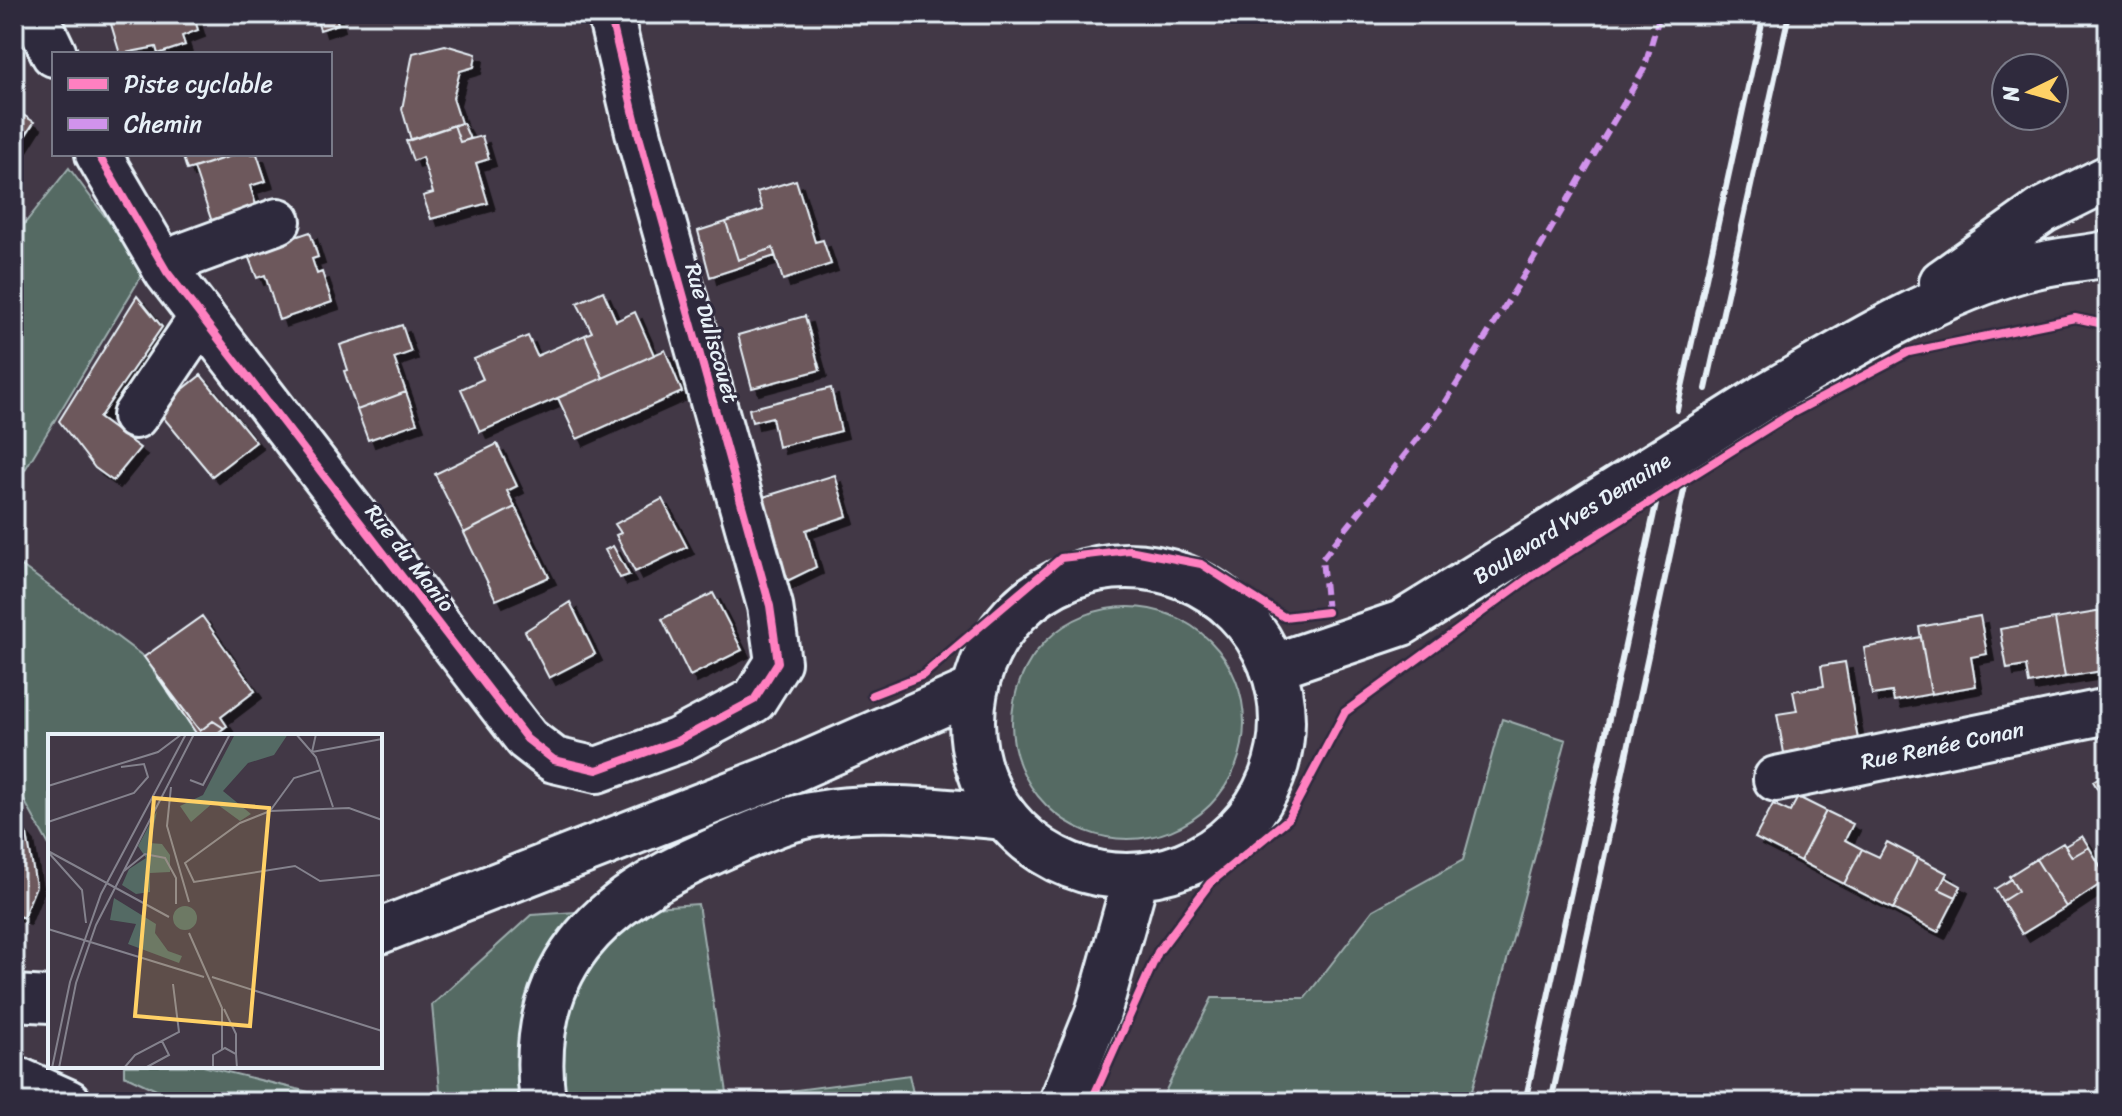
<svg xmlns="http://www.w3.org/2000/svg" width="2122" height="1116" font-family="Sriracha,sans-serif">
	<style>
		.green { fill: #546a64; stroke: #9eaeae; stroke-width: 2 }
		.building { fill: #6d595b; stroke: #e8f1f8; stroke-width: 2; filter: url(#shadow) }
		.lines { fill: none; stroke-linecap: round; stroke-linejoin: round }
		.minor-casing { stroke: #e8f1f8; stroke-width: 50 }
		.major-casing { stroke: #e8f1f8; stroke-width: 50 }
		.highway-casing { stroke: #e8f1f8; stroke-width: 50 }
		.minor { stroke: #2f2a3d; stroke-width: 44 }
		.major { stroke: #2f2a3d; stroke-width: 44 }
		.highway { stroke: #2f2a3d; stroke-width: 44 }
		.rail { stroke: #e8f1f8; stroke-width: 6 }
		.major-bridge-casing { stroke: #e8f1f8; stroke-width: 50; stroke-linecap: butt }
		.major-bridge { stroke: #2f2a3d; stroke-width: 44 }
		.quiet { stroke: #d193ec; stroke-width: 6; stroke-dasharray: 12 6; stroke-linecap: butt }
		.cycleway-casing { stroke: #2f2a3d; stroke-width: 13 }
		.cycleway { stroke: #ff80c0; stroke-width: 8 }
		.labels { text-anchor: middle; dominant-baseline: central; stroke-width: 6; stroke-linejoin: round; paint-order: stroke }
		.street-label { font-size: 22px; fill: #e8f1f8; stroke: #2f2a3d }
		.inset-road { fill: none; stroke: #84828d; stroke-width: 2 }
		.view { fill: #ffd166; fill-opacity: 0.15; stroke: #ffd166; stroke-width: 4 }
		.inset-edge { fill: none; stroke: #e8f1f8; stroke-width: 4 }
	</style>
	<defs>
		<filter id="shadow"><feDropShadow dx="7" dy="7" stdDeviation="0" flood-color="#0009"/></filter>
	</defs>
	<rect width="100%" height="100%" fill="#423846"/>
	<filter id="ink" filterUnits="userSpaceOnUse"><feTurbulence type="fractalNoise" baseFrequency=".0125" numOctaves="2"/><feDisplacementMap in="SourceGraphic" scale="16" xChannelSelector="R" yChannelSelector="G"/><feConvolveMatrix kernelMatrix="1 2 1 2 8 2 1 2 1" color-interpolation-filters="sRGB"/></filter>
	<g filter="url(#ink)">
		<path class="green" d="M 69,168 L 145,270 L 14,488 L 14,237 Z
			M 14,560 L 144,657 L 198,736 L 50,736 L 50,847 L 14,782 Z
			M1012 723a116 116 0 1 1 232 0a116 116 0 1 1-232 0Z
			M 1502,719 L 1566,740 L 1469,1102 L 1160,1102 L 1212,998 L 1305,998 L 1373,910 L 1463,860 Z
			M 698,904 L 728,1099 L 909,1075 L 915,1102 L 441,1102 L 432,1005 L 531,915 Z
			M 124,1066 L 203,1066 L 349,1102 L 182,1102 L 124,1075 Z"/>
		<path class="building" d="M 108,14 L 193,14 L 198,30 L 182,36 L 185,45 L 158,54 L 156,47 L 120,54 Z
			M 315,14 L 335,14 L 338,24 L 320,30 Z
			M 445,45 L 476,54 L 474,67 L 460,71 L 453,98 L 461,123 L 411,140 L 402,109 L 413,53 Z
			M 14,109 L 34,122 L 14,154 Z
			M 463,123 L 470,139 L 460,142 L 454,125 Z
			M 454,125 L 460,142 L 482,136 L 489,159 L 476,163 L 488,203 L 431,219 L 423,196 L 433,193 L 422,157 L 413,161 L 406,141 Z
			M 182,154 L 237,154 L 187,170 Z
			M 237,154 L 257,154 L 266,181 L 250,186 L 258,211 L 213,225 L 194,168 Z
			M 796,180 L 815,242 L 823,240 L 831,264 L 783,280 L 773,248 L 738,260 L 726,222 L 763,210 L 757,192 Z
			M 726,222 L 738,260 L 773,248 L 775,256 L 710,277 L 698,231 Z
			M 310,232 L 318,257 L 312,259 L 317,274 L 322,272 L 332,302 L 279,320 L 265,275 L 257,278 L 247,253 Z
			M 603,291 L 616,321 L 635,312 L 654,355 L 603,378 L 585,335 L 592,332 L 577,303 Z
			M 137,296 L 162,327 L 99,418 L 140,448 L 113,481 L 95,468 L 59,421 Z
			M 805,316 L 820,370 L 752,388 L 738,335 Z
			M 402,325 L 411,352 L 394,358 L 406,392 L 357,410 L 344,371 L 348,370 L 340,345 Z
			M 585,335 L 603,378 L 480,432 L 461,389 L 483,379 L 474,359 L 528,336 L 537,356 Z
			M 665,350 L 682,392 L 577,439 L 558,398 Z
			M 201,375 L 256,442 L 212,476 L 157,410 Z
			M 831,388 L 841,431 L 778,447 L 772,417 L 752,422 L 749,409 Z
			M 406,392 L 417,423 L 368,440 L 357,410 Z
			M 497,444 L 517,486 L 507,491 L 515,507 L 464,533 L 435,474 Z
			M 835,475 L 847,516 L 806,530 L 816,567 L 783,583 L 760,498 Z
			M 662,499 L 687,547 L 635,572 L 616,535 L 621,533 L 615,524 Z
			M 515,507 L 549,577 L 496,600 L 464,533 Z
			M 613,546 L 629,575 L 620,578 L 605,550 Z
			M 713,593 L 742,650 L 690,676 L 662,619 Z
			M 570,602 L 595,654 L 549,678 L 525,631 Z
			M 2108,610 L 2108,652 L 2099,653 L 2102,671 L 2065,677 L 2055,619 Z
			M 202,616 L 255,691 L 221,717 L 227,726 L 224,728 L 213,721 L 200,731 L 144,657 Z
			M 1980,616 L 1987,654 L 1971,657 L 1976,686 L 1931,694 L 1919,627 Z
			M 2055,619 L 2065,677 L 2029,684 L 2026,666 L 2007,669 L 2000,629 Z
			M 1921,637 L 1931,694 L 1894,701 L 1892,692 L 1872,695 L 1864,648 Z
			M 1845,662 L 1858,740 L 1784,753 L 1777,714 L 1797,711 L 1793,691 L 1824,686 L 1821,666 Z
			M 156,674 L 200,731 L 213,721 L 224,728 L 214,736 L 198,736 Z
			M 2108,772 L 2108,807 L 2093,781 Z
			M 1798,797 L 1826,811 L 1800,861 L 1755,838 L 1773,804 L 1790,812 Z
			M 1826,811 L 1853,824 L 1845,840 L 1862,849 L 1844,884 L 1800,861 Z
			M 14,820 L 27,835 L 36,886 L 23,918 L 14,914 Z
			M 2082,836 L 2089,847 L 2072,857 L 2065,846 Z
			M 1887,842 L 1918,858 L 1893,909 L 1844,884 L 1862,849 L 1879,857 Z
			M 2063,843 L 2072,857 L 2089,847 L 2108,879 L 2066,907 L 2036,859 Z
			M 1918,858 L 1947,873 L 1939,889 L 1956,897 L 1938,932 L 1893,909 Z
			M 2036,859 L 2066,907 L 2022,934 L 2002,901 L 2018,891 L 2009,876 Z
			M 1945,877 L 1961,886 L 1956,897 L 1939,889 Z
			M 2011,879 L 2018,891 L 2002,901 L 1995,889 Z"/>
		<g class="lines">
			<defs>
				<g id="minor">
					<path d="M 35,14 L 54,54"/>
					<path d="M 98,154 L 167,272 L 527,739 L 554,760 L 597,770 L 677,741 L 754,700 L 778,662 L 770,606 L 639,136 L 610,14"/>
					<path d="M 164,267 L 183,256 L 278,221"/>
					<path d="M 135,416 L 202,317"/>
					<path id="s1" d="M 1776,779 L 2108,711"/>
				</g>
				<path id="major" d="M 1942,282 L 2042,211 L 2108,178
					M 1767,395 C 1848,348 1933,295 2023,269 C 2050,261 2080,259 2108,254
					M972 721a155 155 0 1 1 310 0a155 155 0 1 1-310 0Z
					M 1272,667 L 1402,623 L 1546,534
					M 1062,1102 L 1098,1013 L 1136,877"/>
				<path id="highway" d="M 380,931 L 790,771 L 974,690
					M 14,998 L 50,1000
					M 14,1078 L 68,1102
					M 543,1102 C 525,967 600,901 714,851 C 744,838 778,821 810,815 C 874,803 940,811 1004,817"/>
			</defs>
			<use href="#minor" class="minor-casing"/>
			<use href="#major" class="major-casing"/>
			<use href="#highway" class="highway-casing"/>
			<use href="#minor" class="minor"/>
			<use href="#major" class="major"/>
			<use href="#highway" class="highway"/>
			<path class="rail" d="M 1706,389 L 1789,14
				M 1677,410 L 1764,14
				M 1525,1102 L 1656,504
				M 1551,1102 L 1685,486"/>
			<defs>
				<path id="major-bridge" d="M 1546,534 L 1767,395"/>
			</defs>
			<use href="#major-bridge" class="major-bridge-casing"/>
			<use href="#major-bridge" class="major-bridge"/>
			<path class="quiet" d="M 1327,612 L 1322,559 L 1442,408 L 1526,272 L 1644,69 L 1660,14"/>
			<defs>
				<path id="cycleway" d="M 98,154 L 167,272 L 527,739 L 554,760 L 597,770 L 677,741 L 754,700 L 778,662 L 770,606 L 639,136 L 610,14
					M 872,695 L 923,675 L 1061,558 L 1129,550 L 1201,564 L 1284,617 L 1327,612
					M 1091,1102 L 1158,952 L 1210,883 L 1288,819 L 1345,712 L 1533,575 L 1789,415 L 1909,352 L 2075,318 L 2108,325"/>
			</defs>
			<use href="#cycleway" class="cycleway-casing"/>
			<use href="#cycleway" class="cycleway"/>
		</g>
	</g>
	<g class="labels">
		<g class="street-label">
			<text transform="translate(712 333) rotate(74)">Rue Duliscouet</text>
			<text transform="translate(1572 518) rotate(-32)">Boulevard Yves Demaine</text>
			<text transform="translate(410 558) rotate(52)">Rue du Manio</text>
			<text stroke="none"><textPath href="#s1" startOffset="170">Rue Renée Conan</textPath></text>
		</g>
	</g>
	<g transform="translate(48 734)">
		<rect width="334" height="334" fill="#423846"/>
		<path d="M 187,0 L 240,0 L 226,21 L 200,29 L 175,57 L 203,80 L 192,87 L 166,68 L 143,88 L 132,72 L 155,61 ZM 109,77 L 102,109 L 114,110 L 122,121 L 122,138 L 102,139 L 102,158 L 88,160 L 74,151 L 81,135 L 98,124 L 90,112 ZM 66,164 L 108,190 L 107,199 L 120,217 L 134,222 L 131,229 L 80,210 L 88,190 L 62,186 ZM125 184a12 12 0 1 1 24 0a12 12 0 1 1-24 0Z" fill="#546a64"/>
		<path class="inset-road" d="M 248,0 L 268,23 L 285,73M 268,0 L 264,18 L 334,5M 142,46 L 155,51 L 182,0M 0,52 L 110,18 L 134,0M 123,53 L 119,92 L 141,168M 222,77 L 246,44 L 273,36M 334,86 L 301,74 L 222,77 L 192,89 L 137,129 L 146,148 L 247,132 L 272,147 L 334,141M 0,88 L 86,59 L 100,43 L 96,30 L 73,33M 0,117 L 121,183M 0,118 L 34,156 L 38,189M 76,137 L 97,120 L 117,124 L 128,144 L 128,170M 0,195 L 156,243M 141,199 L 174,274 L 174,315M 164,243 L 334,297M 176,275 L 188,300 L 188,320M 4,334 L 22,248 L 53,160 L 138,0M 11,334 L 28,249 L 48,191 L 146,0M 76,334 L 87,321 L 131,298 L 125,250M 97,334 L 121,321 L 114,307M 165,334 L 165,321 L 177,314 L 188,320 L 189,334"/>
		<path class="view" d="M 106,64 L 221,74 L 202,292 L 87,282 Z"/>
		<rect width="334" height="334" class="inset-edge"/>
	</g>
	<rect width="2122" height="1116" fill="none" stroke="#2f2a3d" stroke-width="48"/>
	<rect x="24" y="24" width="2074" height="1068" fill="none" stroke="#e8f1f8" stroke-width="3" filter="url(#ink)"/>
	<rect x="52" y="52" width="280" height="104" fill="#2f2a3d" stroke="#797a88" stroke-width="2"/>
	<rect x="68" y="78" width="40" height="12" fill="#ff80c0" stroke="#797a88" stroke-width="2"/>
	<text x="124" y="92" font-size="24" fill="#e8f1f8">Piste cyclable</text>
	<rect x="68" y="118" width="40" height="12" fill="#d193ec" stroke="#797a88" stroke-width="2"/>
	<text x="124" y="132" font-size="24" fill="#e8f1f8">Chemin</text>
	<g transform="translate(2030 92) rotate(265)"><circle r="38" fill="#2f2a3d" stroke="#797a88" stroke-width="2"/>
	<path d="M0-6L14 30L0 20L-14 30Z" fill="#ffd166"/>
	<text y="-12" font-size="22" font-weight="bold" text-anchor="middle" fill="#e8f1f8">N</text>
	</g>
</svg>
